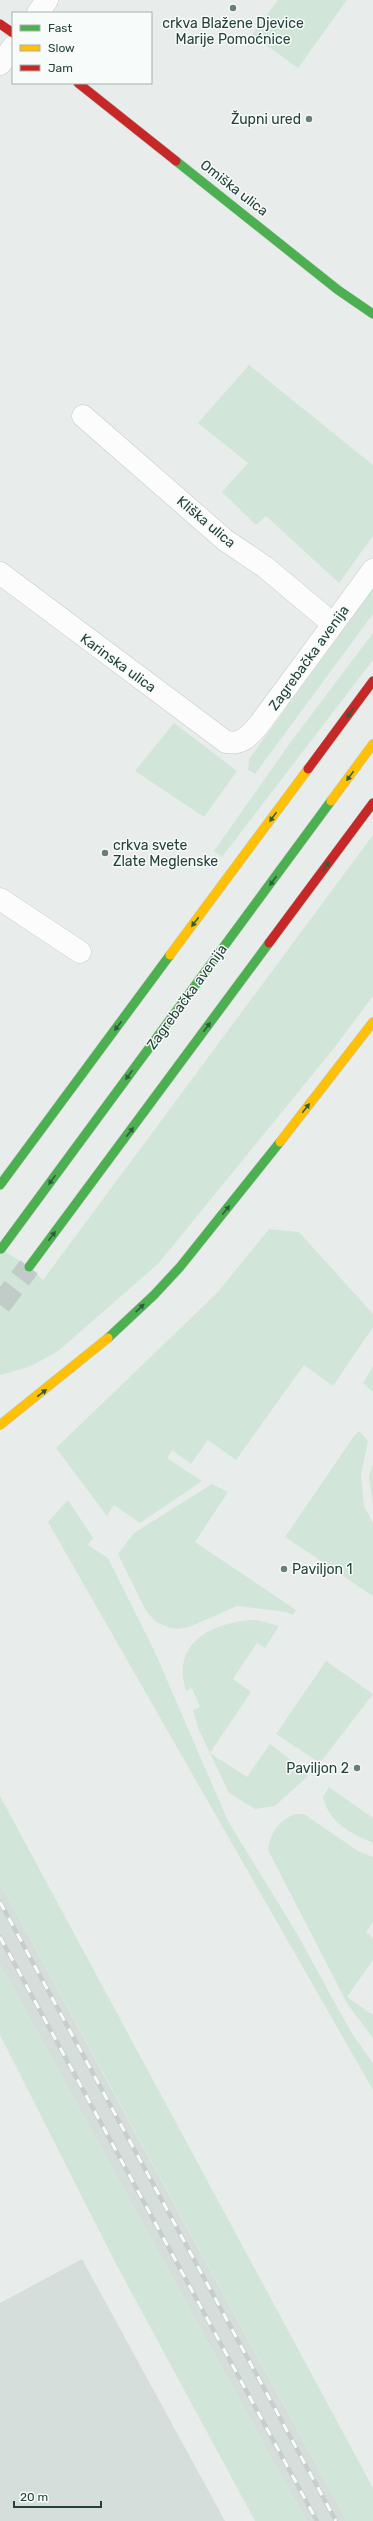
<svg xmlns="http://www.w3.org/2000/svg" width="373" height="2521" font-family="Rubik,sans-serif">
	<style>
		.built { fill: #d6dedb }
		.green { fill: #d1e6d8 }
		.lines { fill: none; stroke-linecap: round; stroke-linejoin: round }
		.secondary-tunnel { stroke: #c1cbc8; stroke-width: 22; stroke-dasharray: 22 11; stroke-linecap: butt }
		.street-casing { stroke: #c5cac8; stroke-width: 23 }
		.fast-casing { stroke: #c3cbc8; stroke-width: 10 }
		.slow-casing { stroke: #c3cbc8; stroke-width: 10 }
		.jam-casing { stroke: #c3cbc8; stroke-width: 10 }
		.street { stroke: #fcfcfc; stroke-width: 22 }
		.fast { stroke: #4caf50; stroke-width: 9 }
		.slow { stroke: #ffc107; stroke-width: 9 }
		.jam { stroke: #c62828; stroke-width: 9 }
		.rail-casing { stroke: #c9cdcc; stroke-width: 4.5 }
		.rail { stroke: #f7fbf9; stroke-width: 3; stroke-dasharray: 9; stroke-linecap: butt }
		.oneway { fill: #2e5d40 }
		.poi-dot { fill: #697e78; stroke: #f7fbf9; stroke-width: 1.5 }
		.labels { text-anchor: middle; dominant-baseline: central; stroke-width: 3; stroke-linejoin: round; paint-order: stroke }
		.poi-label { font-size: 14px; fill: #24423a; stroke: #f7fbf9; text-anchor: end }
		.street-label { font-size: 14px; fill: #24423a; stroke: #f7fbf9 }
	</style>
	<rect width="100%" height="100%" fill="#e8edeb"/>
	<path class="built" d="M 0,1883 L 112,2090 L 347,2521 L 306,2521 L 18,1997 L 0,1965 Z
		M 82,2259 L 225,2521 L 0,2521 L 0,2303 Z"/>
	<path class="green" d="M 278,0 L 347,0 L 298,68 L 252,35 Z
		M 249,365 L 373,465 L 373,536 L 339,583 L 266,516 L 256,525 L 222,492 L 248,463 L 198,423 Z
		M 373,589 L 373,614 L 255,774 L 248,770 L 249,759 Z
		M 373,633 L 373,660 L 222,857 L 214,851 L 290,743 Z
		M 174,723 L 237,771 L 204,817 L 135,771 Z
		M 373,835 L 373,996 L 335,1047 L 158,1264 L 57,1352 L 29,1367 L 0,1375 L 0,1248 L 29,1267 L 43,1280 Z
		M 269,1229 L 299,1232 L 373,1314 L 373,1327 L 333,1386 L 304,1365 L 236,1460 L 208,1440 L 191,1464 L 172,1450 L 167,1458 L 202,1481 L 140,1523 L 114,1505 L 107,1516 L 56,1448 L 218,1292 Z
		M 373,1366 L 373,1392 L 363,1383 Z
		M 359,1431 L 368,1441 L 361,1475 L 364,1506 L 373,1523 L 373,1596 L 285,1537 L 354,1436 Z
		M 373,1464 L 373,1506 L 369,1476 Z
		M 212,1484 L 228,1492 L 195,1542 L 296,1610 L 293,1615 L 286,1612 L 237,1606 L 189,1627 L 178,1629 L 170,1628 L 156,1622 L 146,1611 L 118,1554 L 134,1533 Z
		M 68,1500 L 93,1538 L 88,1545 L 108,1558 L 154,1650 L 228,1821 L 296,1932 L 351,2032 L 373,2063 L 373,2090 L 48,1522 Z
		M 257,1620 L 279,1626 L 265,1648 L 257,1643 L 233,1679 L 251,1692 L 210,1753 L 247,1777 L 270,1744 L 304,1770 L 308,1776 L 275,1806 L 255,1809 L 229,1793 L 198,1728 L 193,1710 L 200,1707 L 192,1688 L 186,1691 C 170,1641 215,1621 257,1620 Z
		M 326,1661 L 373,1694 L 320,1763 L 276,1734 Z
		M 329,1787 L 373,1818 L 373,1843 C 350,1833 329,1823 323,1797 Z
		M 0,1796 L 373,2488 L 373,2521 L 347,2521 L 0,1883 Z
		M 295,1814 L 304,1814 L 358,1851 L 373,1857 L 373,1922 L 366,1932 L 373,1938 L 373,1960 L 347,1997 L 373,2015 L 373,2038 L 348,2005 L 268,1850 C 271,1832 278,1821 295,1814 Z
		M 0,1965 L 18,1997 L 306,2521 L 255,2521 L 115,2262 L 0,2035 Z"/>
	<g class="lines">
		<path class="secondary-tunnel" d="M 0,1305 L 29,1267"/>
		<defs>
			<path id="street" d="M 38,13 L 47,0
				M 0,64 L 13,47
				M 83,416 L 225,540 L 265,567 L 333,624
				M 0,573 L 226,742 C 241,745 248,737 258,726 L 373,570
				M 0,899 L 80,952"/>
			<path id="fast" d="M 176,161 L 338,290 L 373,314
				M 0,1185 L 170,955
				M 1,1249 L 331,801
				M 29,1267 L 269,943
				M 108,1338 L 154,1295 L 180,1267 L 280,1142"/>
			<path id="slow" d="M 331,801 L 373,744
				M 170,955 L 308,769
				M 280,1142 L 373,1022
				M 0,1425 L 108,1338"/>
			<path id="jam" d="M 0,24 L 13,33
				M 78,83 L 176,161
				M 308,769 L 373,681
				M 269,943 L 373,803"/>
		</defs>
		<use href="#street" class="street-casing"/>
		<use href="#fast" class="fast-casing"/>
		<use href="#slow" class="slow-casing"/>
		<use href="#jam" class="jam-casing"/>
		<use href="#street" class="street"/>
		<use href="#fast" class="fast"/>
		<use href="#slow" class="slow"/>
		<use href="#jam" class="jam"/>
		<defs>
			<path id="rail" d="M 0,1902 L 336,2521
				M 0,1937 L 317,2521"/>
		</defs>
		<use href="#rail" class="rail-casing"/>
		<use href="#rail" class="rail"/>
	</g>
	<defs><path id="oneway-solid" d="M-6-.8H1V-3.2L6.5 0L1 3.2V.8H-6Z"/></defs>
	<g class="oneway">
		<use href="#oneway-solid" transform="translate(350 713) rotate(126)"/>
		<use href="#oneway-solid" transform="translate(350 776) rotate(126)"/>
		<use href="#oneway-solid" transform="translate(273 817) rotate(126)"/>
		<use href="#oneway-solid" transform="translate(326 866) rotate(-53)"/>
		<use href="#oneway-solid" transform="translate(273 881) rotate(126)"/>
		<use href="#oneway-solid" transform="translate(195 922) rotate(127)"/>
		<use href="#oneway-solid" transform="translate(118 1026) rotate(127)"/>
		<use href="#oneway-solid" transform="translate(207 1027) rotate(-53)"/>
		<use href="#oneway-solid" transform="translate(129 1075) rotate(126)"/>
		<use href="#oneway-solid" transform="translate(306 1108) rotate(-52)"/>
		<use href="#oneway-solid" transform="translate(130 1132) rotate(-53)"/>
		<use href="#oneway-solid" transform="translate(52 1180) rotate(126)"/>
		<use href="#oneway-solid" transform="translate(226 1210) rotate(-51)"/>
		<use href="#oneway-solid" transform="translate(52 1236) rotate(-53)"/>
		<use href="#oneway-solid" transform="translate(140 1308) rotate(-44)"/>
		<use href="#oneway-solid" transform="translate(42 1393) rotate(-37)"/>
	</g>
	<g class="poi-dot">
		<circle cx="233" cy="8" r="4"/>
		<circle cx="309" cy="119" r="4"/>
		<circle cx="105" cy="853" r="4"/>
		<circle cx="284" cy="1569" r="4"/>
		<circle cx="357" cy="1768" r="4"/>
	</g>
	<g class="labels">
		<g class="poi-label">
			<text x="233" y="23" text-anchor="middle">crkva Blažene Djevice<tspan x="233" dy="16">Marije Pomoćnice</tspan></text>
			<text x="301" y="119">Župni ured</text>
			<text x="113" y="845" text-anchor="start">crkva svete<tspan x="113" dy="16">Zlate Meglenske</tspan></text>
			<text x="292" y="1569" text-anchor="start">Paviljon 1</text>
			<text x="349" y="1768">Paviljon 2</text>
		</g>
		<g class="street-label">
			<text transform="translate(234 188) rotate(38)">Omiška ulica</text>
			<text transform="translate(206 522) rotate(40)">Kliška ulica</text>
			<text transform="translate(309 658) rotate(-54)">Zagrebačka avenija</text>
			<text transform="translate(118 663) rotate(36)">Karinska ulica</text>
			<text transform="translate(187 997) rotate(-54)">Zagrebačka avenija</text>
		</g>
	</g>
	<rect x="12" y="12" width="140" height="72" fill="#f7fbf9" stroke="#a3b1ad"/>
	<rect x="20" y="25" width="20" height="6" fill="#4caf50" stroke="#a3b1ad"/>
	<text x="48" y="32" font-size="12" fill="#24423a">Fast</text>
	<rect x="20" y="45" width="20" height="6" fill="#ffc107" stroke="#a3b1ad"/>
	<text x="48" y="52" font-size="12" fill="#24423a">Slow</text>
	<rect x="20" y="65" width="20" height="6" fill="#c62828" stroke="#a3b1ad"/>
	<text x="48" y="72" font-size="12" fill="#24423a">Jam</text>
	<path d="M14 2501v6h87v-6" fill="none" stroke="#24423a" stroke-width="2"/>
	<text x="20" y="2501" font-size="12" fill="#24423a" stroke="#f7fbf9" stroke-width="3" paint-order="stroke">20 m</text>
</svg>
